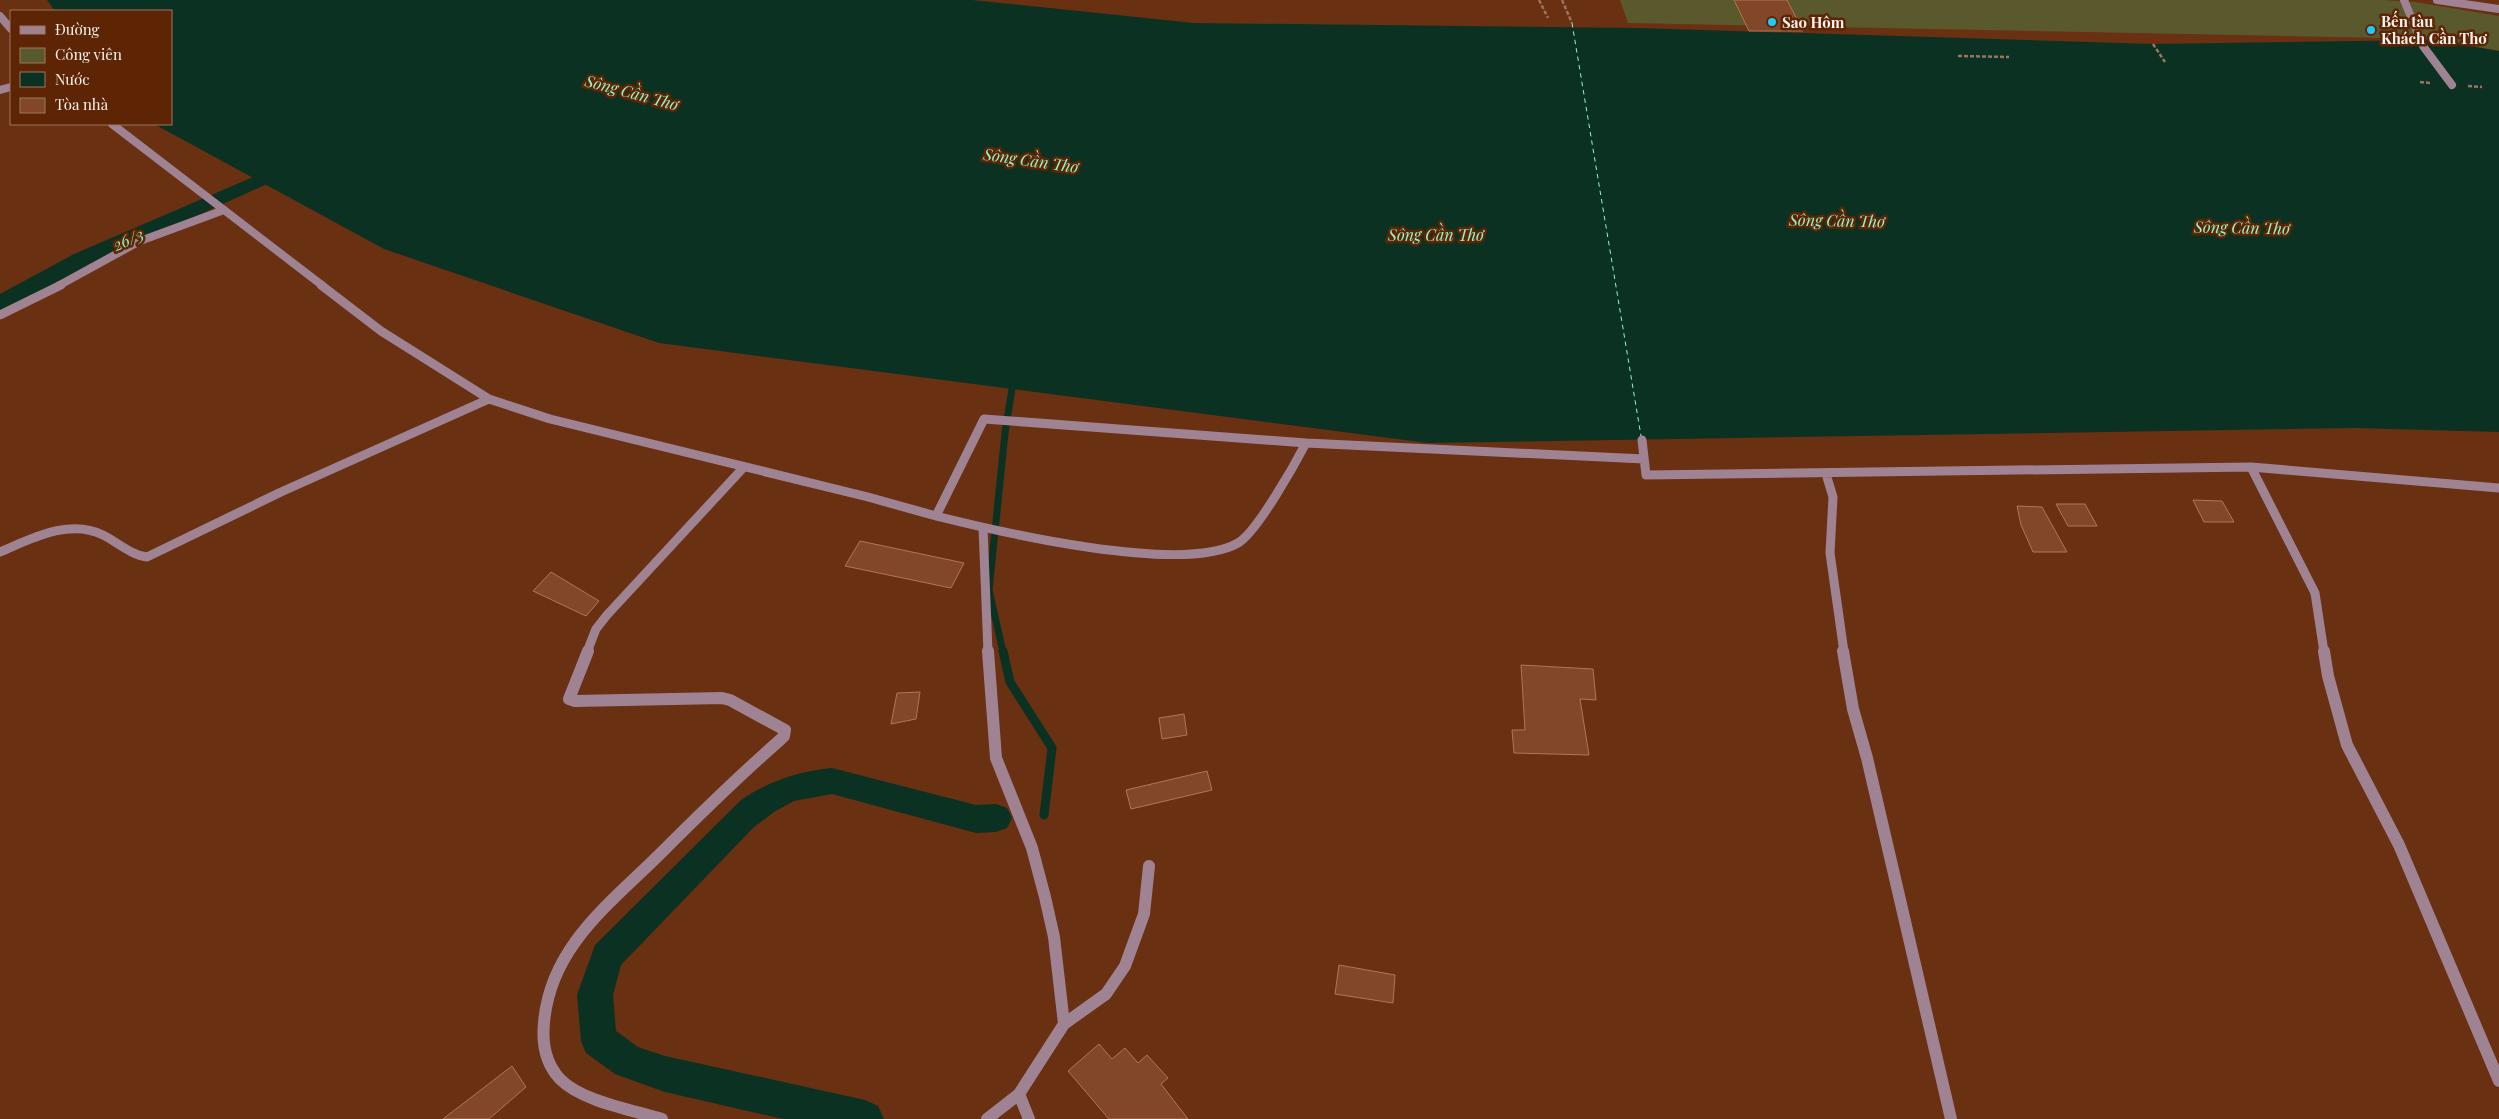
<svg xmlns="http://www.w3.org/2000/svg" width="2499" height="1119" font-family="'Playfair Display',serif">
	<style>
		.green { fill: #5a582d }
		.water { fill: #0b3123 }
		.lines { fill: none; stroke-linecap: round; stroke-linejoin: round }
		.stream-far1 { stroke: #0b3123; stroke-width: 7 }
		.stream { stroke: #0b3123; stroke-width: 9 }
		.canal { fill: #0b3123; fill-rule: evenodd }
		.ferry { stroke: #91f6cd; stroke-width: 1; stroke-dasharray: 4.5 4; stroke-linecap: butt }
		.building { fill: #824729; stroke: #b47456 }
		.path { stroke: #9b735e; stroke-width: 2.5; stroke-dasharray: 4 2; stroke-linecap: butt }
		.service { stroke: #a08392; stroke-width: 8 }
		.minor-far2 { stroke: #a08392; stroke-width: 8 }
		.minor-far1 { stroke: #a08392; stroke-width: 9 }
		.minor { stroke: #a08392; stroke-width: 12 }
		.tertiary { stroke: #a08392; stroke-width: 8 }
		.poi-dot { fill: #20c9fd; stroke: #5d2504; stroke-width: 2 }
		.labels { text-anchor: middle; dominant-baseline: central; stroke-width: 5; stroke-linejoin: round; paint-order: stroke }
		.far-poi-label { font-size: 15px; font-weight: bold; fill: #faf2ef; stroke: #5d2504; text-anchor: start }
		.far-water-label { font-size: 16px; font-style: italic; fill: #91f6cd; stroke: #5d2504 }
	</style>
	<rect width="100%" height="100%" fill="#693012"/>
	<path class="green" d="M 1620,0 L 2383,0 L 2415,2 L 2499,16 L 2499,51 L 2433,39 L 1628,23 Z"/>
	<path class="water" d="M 47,0 L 972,0 L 1194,23 L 1639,28 L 2153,44 L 2433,40 L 2499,51 L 2499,432 L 2355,428 L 1428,443 L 659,343 L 384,249 L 154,124 L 171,124 L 171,11 L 55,11 Z"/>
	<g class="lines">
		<path class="stream-far1" d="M 1003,652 L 989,590 L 1005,433 L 1012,389"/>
		<path class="stream" d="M 1003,651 L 1010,682 L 1052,748 L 1044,815"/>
		<path class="canal" d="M 258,175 L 265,177 L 268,181 L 265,185 L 90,264 L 8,309 L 0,311 L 0,294 L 74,254 Z
			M 832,768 L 976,805 L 996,804 L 1007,808 L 1012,818 L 1007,828 L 996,832 L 976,833 L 832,794 L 794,801 L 774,812 L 753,828 L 621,965 L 613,995 L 616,1031 L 638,1047 L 665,1056 L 865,1100 L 878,1106 L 884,1119 L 783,1119 L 665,1092 L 615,1074 L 586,1053 L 581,1041 L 577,995 L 595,945 L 741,800 C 769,781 799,771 832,768 Z"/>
		<path class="ferry" d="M 1572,23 L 1641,436"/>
	</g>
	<path class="building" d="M 1734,0 L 1787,0 L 1803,31 L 1749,31 Z
		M 2193,500 L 2222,501 L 2234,522 L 2204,522 Z
		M 2056,504 L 2085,504 L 2097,526 L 2068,526 Z
		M 2017,506 L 2042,507 L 2067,552 L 2033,552 L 2021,525 Z
		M 860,541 L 964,563 L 951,588 L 845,566 Z
		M 551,572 L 599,601 L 586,616 L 533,591 Z
		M 1521,665 L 1593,669 L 1596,700 L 1580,699 L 1589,755 L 1514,753 L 1512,730 L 1525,730 Z
		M 920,692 L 916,719 L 891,724 L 897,693 Z
		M 1184,714 L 1187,735 L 1162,739 L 1159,718 Z
		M 1207,771 L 1212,790 L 1131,809 L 1126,790 Z
		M 1339,965 L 1395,975 L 1393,1003 L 1335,994 Z
		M 1099,1044 L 1112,1059 L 1125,1048 L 1138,1063 L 1147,1055 L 1168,1078 L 1161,1084 L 1188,1119 L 1109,1119 L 1068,1071 Z
		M 512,1066 L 526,1087 L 489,1119 L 443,1119 Z"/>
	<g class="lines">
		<path class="path" d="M 1539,0 L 1548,18
			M 1562,0 L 1572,23
			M 2153,44 L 2165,62
			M 1958,56 L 2009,57
			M 2420,82 L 2430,83
			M 2468,86 L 2482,87"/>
		<path class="service" d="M 2404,0 L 2423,46 L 2452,85
			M 0,90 L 11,87"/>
		<path class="minor-far2" d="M 0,16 L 11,29
			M 112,124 L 323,286
			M 58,286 L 140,241 L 224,210"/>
		<path class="minor-far1" d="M 321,285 L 381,331 L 489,399 L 550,419 L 868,497 L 936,516 L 984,419 L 1306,443 L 1644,459
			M 0,315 L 61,285
			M 1642,440 L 1646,475 L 2251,467 L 2499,488
			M 2251,467 L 2315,593 L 2324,652
			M 1826,474 L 1833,497 L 1830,553 L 1844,652
			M 936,516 C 1000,532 1182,575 1238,543 C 1257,532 1295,464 1306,443
			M 983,528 L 988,652
			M 0,552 C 31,539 69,518 103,535 C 117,542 131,555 147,557 L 281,492 L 489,399
			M 587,652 L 596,629 L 607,615 L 744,467"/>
		<path class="minor" d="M 588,651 L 569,699 L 575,701 L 722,698 L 730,700 L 785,730 L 784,736 L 780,740 C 739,776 700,814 662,852 C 612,902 550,946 544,1023 C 542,1043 546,1064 560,1079 C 581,1101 633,1110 662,1119
			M 988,651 L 996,758 L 1032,848 L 1045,897 L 1054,937 L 1064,1024
			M 1843,651 L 1853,709 L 1867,758 L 1951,1119
			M 2324,651 L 2328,676 L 2347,745 L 2399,845 L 2499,1081
			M 987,1119 L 1019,1094
			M 1029,1119 L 1019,1094 L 1064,1024 L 1106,994 L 1125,966 L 1144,914 L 1149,866"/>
		<path class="tertiary" d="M 2437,0 L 2499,9"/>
	</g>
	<g class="poi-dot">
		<circle cx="1772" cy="22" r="5"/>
		<circle cx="2371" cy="30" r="5"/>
	</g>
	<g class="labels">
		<g class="far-poi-label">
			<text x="2381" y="21">Bến tàu<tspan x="2381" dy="17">Khách Cần Thơ</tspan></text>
			<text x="1782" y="22">Sao Hôm</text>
		</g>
		<g class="far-water-label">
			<text transform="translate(632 92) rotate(15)">Sông Cần Thơ</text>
			<text transform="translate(1031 160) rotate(8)">Sông Cần Thơ</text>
			<text transform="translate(1837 220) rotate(1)">Sông Cần Thơ</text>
			<text transform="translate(2242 227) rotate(1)">Sông Cần Thơ</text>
			<text x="1436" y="234">Sông Cần Thơ</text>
			<text transform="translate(128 239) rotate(-24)">26/3</text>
		</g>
	</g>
	<rect x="10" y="10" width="162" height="115" fill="#5d2504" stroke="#9c7762"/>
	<rect x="20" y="26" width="25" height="8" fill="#a08392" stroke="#9c7762"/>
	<text x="55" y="35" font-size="15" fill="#faf2ef">Đường</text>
	<rect x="20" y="48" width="25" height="15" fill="#5a582d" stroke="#9c7762"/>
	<text x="55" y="60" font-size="15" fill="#faf2ef">Công viên</text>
	<rect x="20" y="72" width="25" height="15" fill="#0b3123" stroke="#9c7762"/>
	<text x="55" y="85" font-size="15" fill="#faf2ef">Nước</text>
	<rect x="20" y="98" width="25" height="15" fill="#824729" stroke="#9c7762"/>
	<text x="55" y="110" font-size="15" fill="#faf2ef">Tòa nhà</text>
</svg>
